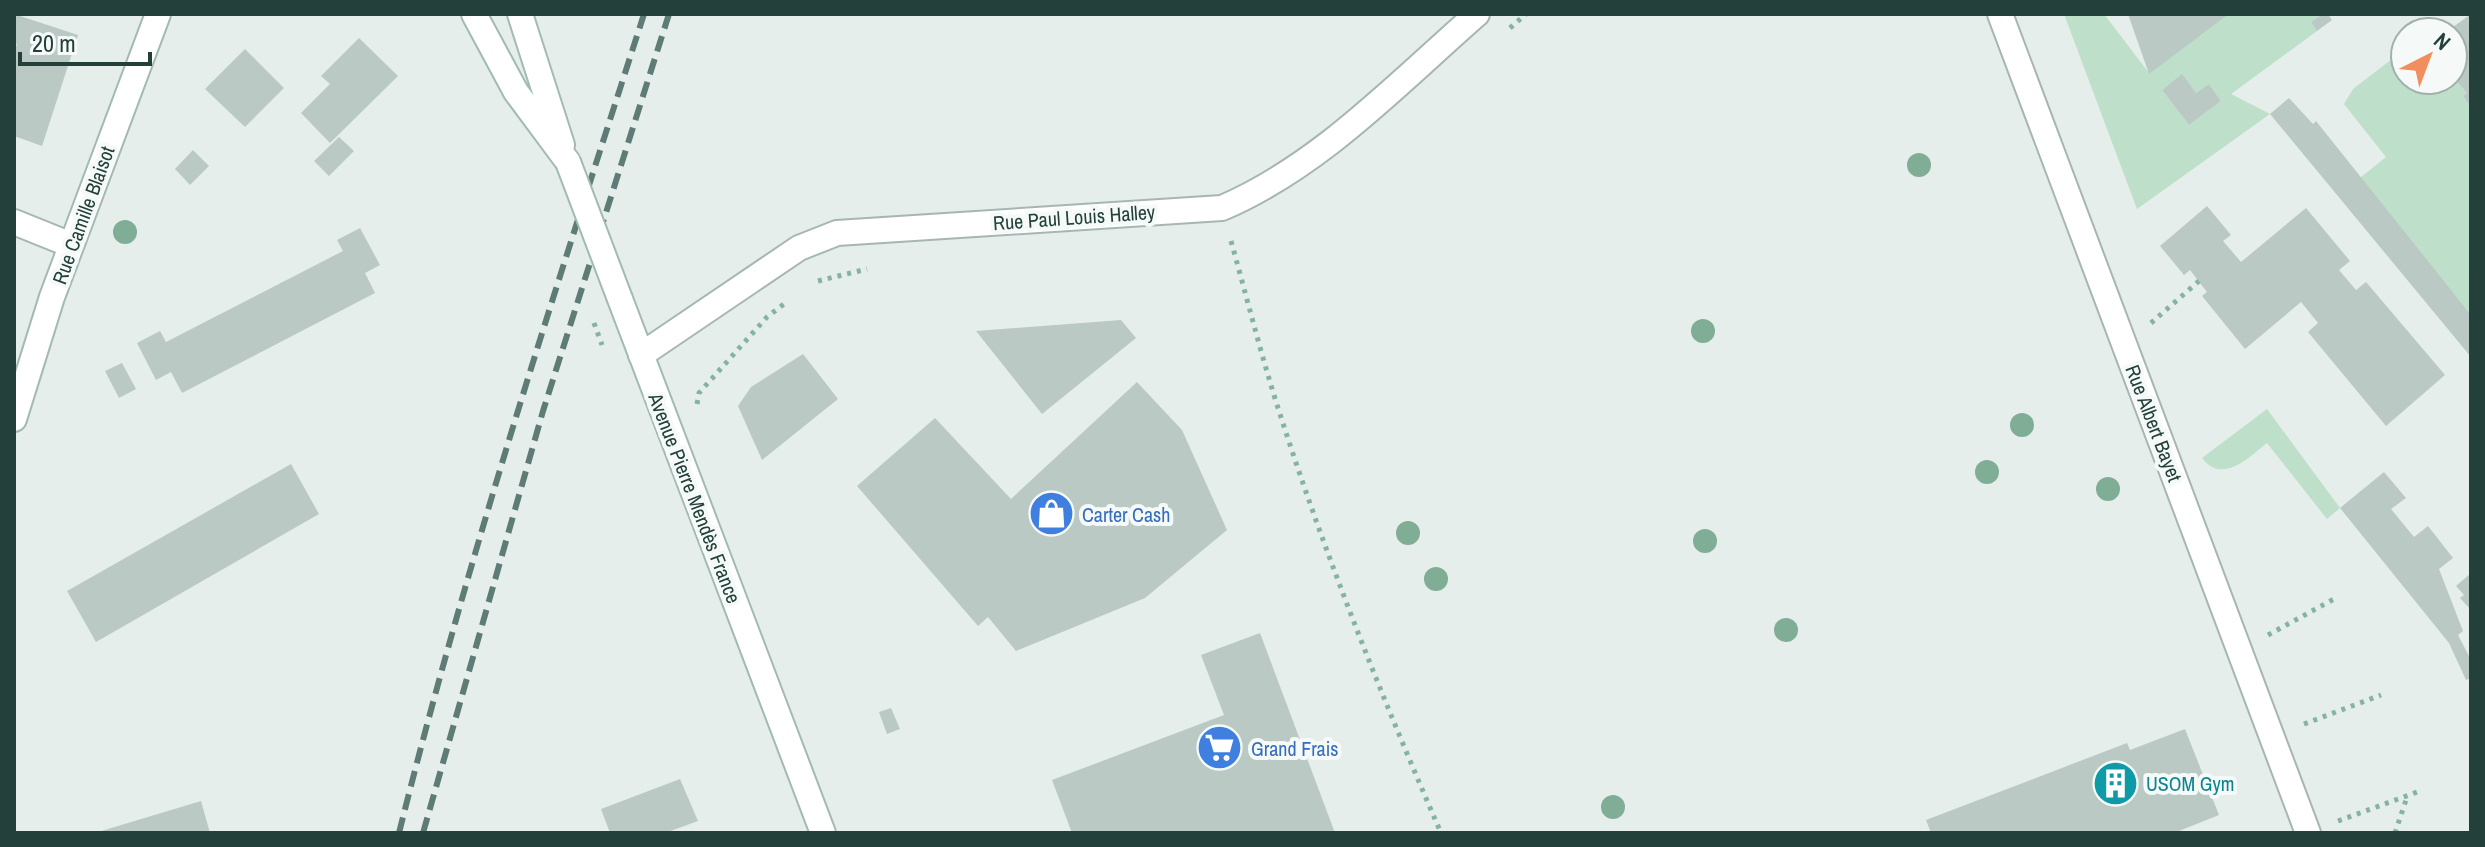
<svg xmlns="http://www.w3.org/2000/svg" width="2485" height="847" font-family="'Archivo Narrow',sans-serif">
	<style>
		.green { fill: #bedfc9; fill-rule: evenodd }
		.building { fill: #bac9c4 }
		.lines { fill: none; stroke-linecap: round; stroke-linejoin: round }
		.street-casing { stroke: #a7b6b2; stroke-width: 28 }
		.secondary-casing { stroke: #a3bab3; stroke-width: 28 }
		.path { stroke: #85b2a7; stroke-width: 5; stroke-dasharray: 4 6; stroke-linecap: butt }
		.street { stroke: #fff; stroke-width: 24 }
		.secondary { stroke: #fff; stroke-width: 24 }
		.rail { stroke: #5e7b76; stroke-width: 6; stroke-dasharray: 16 8; stroke-linecap: butt }
		.secondary-bridge-casing { stroke: #a3bab3; stroke-width: 28; stroke-linecap: butt }
		.path-bridge { stroke: #85b2a7; stroke-width: 5; stroke-dasharray: 4 6; stroke-linecap: butt }
		.secondary-bridge { stroke: #fff; stroke-width: 24 }
		.tree { fill: #80ad95 }
		.labels { text-anchor: middle; dominant-baseline: central; stroke-width: 8; stroke-linejoin: round; paint-order: stroke }
		.street-label { font-size: 20px; fill: #23403a; stroke: #f5faf8 }
		.shop-label { font-size: 20px; fill: #366cbe; stroke: #f5faf8; text-anchor: start }
		.culture-label { font-size: 20px; fill: #0d838f; stroke: #f5faf8; text-anchor: start }
	</style>
	<rect width="100%" height="100%" fill="#e5eeea"/>
	<path class="green" d="M 2064,14 L 2104,14 L 2149,73 L 2229,14 L 2323,14 L 2311,22 L 2317,31 L 2231,94 L 2270,114 L 2137,209 ZM 2182,75 L 2196,93 L 2209,84 L 2221,101 L 2189,125 L 2162,90 Z
		M 2433,27 L 2453,27 L 2463,39 L 2457,44 L 2465,54 L 2453,64 L 2453,32 L 2427,32 Z
		M 2405,49 L 2405,80 L 2453,80 L 2453,77 L 2467,93 L 2463,96 L 2468,103 L 2471,101 L 2471,315 L 2360,178 L 2386,157 L 2344,104 L 2353,89 Z
		M 2267,409 L 2340,508 L 2327,519 L 2267,443 C 2249,457 2223,485 2202,458 Z"/>
	<path class="building" d="M 14,14 L 78,35 L 42,146 L 14,136 L 14,53 L 17,44 L 14,42 Z
		M 2128,14 L 2229,14 L 2149,74 Z
		M 2323,14 L 2328,14 L 2332,20 L 2317,31 L 2311,22 Z
		M 2471,14 L 2471,101 L 2468,103 L 2463,96 L 2467,93 L 2453,77 L 2453,64 L 2465,54 L 2457,43 L 2463,39 L 2453,27 Z
		M 359,38 L 398,76 L 330,143 L 301,113 L 330,84 L 321,76 Z
		M 245,49 L 284,88 L 245,127 L 205,89 Z
		M 2182,74 L 2196,93 L 2209,84 L 2221,101 L 2189,125 L 2162,90 Z
		M 2289,98 L 2313,124 L 2316,121 L 2471,315 L 2471,357 L 2270,114 Z
		M 339,137 L 354,151 L 329,176 L 314,161 Z
		M 193,150 L 209,166 L 190,185 L 175,169 Z
		M 2207,206 L 2231,235 L 2223,241 L 2241,262 L 2306,208 L 2350,261 L 2339,270 L 2356,290 L 2366,282 L 2445,375 L 2386,426 L 2308,332 L 2318,323 L 2301,302 L 2245,349 L 2202,296 L 2207,292 L 2190,270 L 2184,275 L 2160,246 Z
		M 360,228 L 380,265 L 365,273 L 375,293 L 182,393 L 171,372 L 156,380 L 137,343 L 160,331 L 166,342 L 343,251 L 337,240 Z
		M 1121,320 L 1136,338 L 1042,414 L 976,331 Z
		M 803,354 L 838,399 L 762,460 L 738,406 L 751,387 Z
		M 122,363 L 136,389 L 119,398 L 105,371 Z
		M 1137,382 L 1182,430 L 1227,530 L 1145,598 L 1016,651 L 988,617 L 978,626 L 857,486 L 935,418 L 1011,499 Z
		M 291,464 L 319,514 L 96,642 L 67,591 Z
		M 2384,472 L 2406,498 L 2391,509 L 2414,537 L 2428,526 L 2453,558 L 2439,569 L 2463,631 L 2458,635 L 2471,660 L 2471,678 L 2466,680 L 2449,643 L 2340,508 Z
		M 2471,573 L 2471,610 L 2460,598 L 2464,595 L 2456,586 Z
		M 1260,633 L 1335,833 L 1072,833 L 1052,780 L 1224,715 L 1201,655 Z
		M 891,708 L 900,729 L 887,734 L 879,712 Z
		M 2185,729 L 2219,815 L 2174,833 L 1931,833 L 1926,820 L 2127,743 L 2130,750 Z
		M 680,779 L 698,821 L 665,833 L 610,833 L 601,809 Z
		M 201,801 L 210,833 L 99,833 L 98,832 Z"/>
	<g class="lines">
		<defs>
			<path id="street" d="M 2000,14 L 2308,833
				M 14,222 L 71,245
				M 641,355 L 799,248 L 837,233 L 1222,208 C 1320,166 1397,84 1477,14"/>
			<path id="secondary" d="M 474,14 L 516,92 L 568,162
				M 520,14 L 562,145
				M 620,299 L 823,833
				M 14,419 L 52,297 L 158,14"/>
		</defs>
		<use href="#street" class="street-casing"/>
		<use href="#secondary" class="secondary-casing"/>
		<path class="path" d="M 1510,28 L 1526,14
			M 1231,241 C 1247,298 1261,355 1279,411 C 1325,555 1381,695 1441,833
			M 818,281 L 867,269
			M 2151,323 L 2199,281
			M 697,404 L 699,393 L 767,317 L 784,304
			M 2268,635 L 2334,599
			M 2304,724 L 2381,695
			M 2338,821 L 2420,791
			M 2395,833 L 2407,797"/>
		<use href="#street" class="street"/>
		<use href="#secondary" class="secondary"/>
		<path class="rail" d="M 399,833 C 468,556 557,285 644,14
			M 423,833 L 543,411 L 669,14"/>
		<defs>
			<path id="secondary-bridge" d="M 568,162 L 620,299"/>
		</defs>
		<use href="#secondary-bridge" class="secondary-bridge-casing"/>
		<path class="path-bridge" d="M 594,323 L 602,345"/>
		<use href="#secondary-bridge" class="secondary-bridge"/>
	</g>
	<g class="tree">
		<circle cx="1919" cy="165" r="12"/>
		<circle cx="125" cy="232" r="12"/>
		<circle cx="1703" cy="331" r="12"/>
		<circle cx="2022" cy="425" r="12"/>
		<circle cx="1987" cy="472" r="12"/>
		<circle cx="2108" cy="489" r="12"/>
		<circle cx="1408" cy="533" r="12"/>
		<circle cx="1705" cy="541" r="12"/>
		<circle cx="1436" cy="579" r="12"/>
		<circle cx="1786" cy="630" r="12"/>
		<circle cx="1613" cy="807" r="12"/>
	</g>
	<defs>
		<symbol id="shop-disc" viewBox="-11 -11 22 22"><circle r="9.5" fill="#3f7fe0" stroke="#f5faf8"/><path d="M-5-2.5h2.3a2.7 3.5 0 0 1 5.4 0H5L5.5 6h-11ZM-1.5-2.5h3a1.5 2.3 0 0 0-3 0Z" fill="#fff"/></symbol>
		<symbol id="supermarket-disc" viewBox="-11 -11 22 22"><circle r="9.5" fill="#3f7fe0" stroke="#f5faf8"/><path d="M-6-5.5h2.5l.6 2H6L4.5 2H-2.5L-4.4-4H-6ZM-1.5 3.2a1.3 1.3 0 1 0 .1 0ZM3 3.2a1.3 1.3 0 1 0 .1 0Z" fill="#fff"/></symbol>
		<symbol id="building-disc" viewBox="-11 -11 22 22"><circle r="9.5" fill="#0f9aa8" stroke="#f5faf8"/><path d="M-4-6H4V6H1V3H-1V6H-4ZM-2.5-4.3h1.7v1.8h-1.7ZM.8-4.3h1.7v1.8H.8ZM-2.5-1h1.7V.8h-1.7ZM.8-1h1.7V.8H.8Z" fill="#fff"/></symbol>
	</defs>
	<g fill-rule="evenodd">
		<use href="#shop-disc" x="1026" y="488" width="51" height="51"/>
		<use href="#supermarket-disc" x="1194" y="722" width="51" height="51"/>
		<use href="#building-disc" x="2090" y="758" width="51" height="51"/>
	</g>
	<g class="labels">
		<g class="street-label">
			<text transform="translate(83 215) rotate(-70)">Rue Camille Blaisot</text>
			<text transform="translate(1074 217) rotate(-4)">Rue Paul Louis Halley</text>
			<text transform="translate(2154 423) rotate(69)">Rue Albert Bayet</text>
			<text transform="translate(695 498) rotate(69)">Avenue Pierre Mendès France</text>
		</g>
		<g class="shop-label">
			<text x="1082" y="514">Carter Cash</text>
			<text x="1251" y="748">Grand Frais</text>
		</g>
		<g class="culture-label">
			<text x="2146" y="783">USOM Gym</text>
		</g>
	</g>
	<rect width="2485" height="847" fill="none" stroke="#23403a" stroke-width="32"/>
	<g transform="translate(2429 56) rotate(42)"><circle r="38" fill="#f5faf8" stroke="#a1b0ac" stroke-width="2"/>
	<path d="M0-6L14 30L0 20L-14 30Z" fill="#f28d5e"/>
	<text y="-12" font-size="22" font-weight="bold" text-anchor="middle" fill="#23403a">N</text>
	</g>
	<path d="M20 52v12h130v-12" fill="none" stroke="#23403a" stroke-width="4"/>
	<text x="32" y="52" font-size="24" fill="#23403a" stroke="#f5faf8" stroke-width="6" paint-order="stroke">20 m</text>
</svg>
